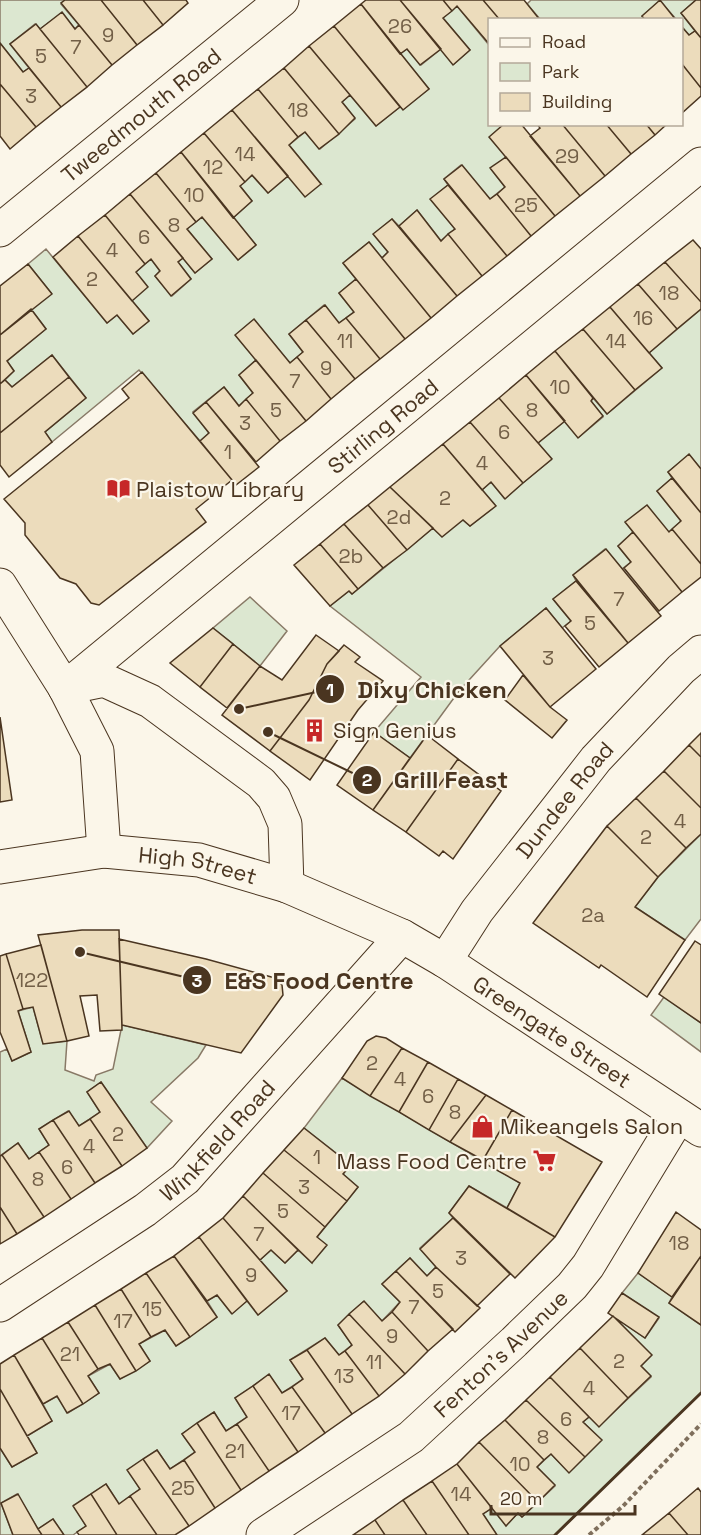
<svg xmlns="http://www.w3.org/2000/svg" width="701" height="1535" font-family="'Space Grotesk',sans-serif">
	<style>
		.green { fill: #dce7d0; stroke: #887966; stroke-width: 1.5 }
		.building { fill: #ecdcbc; stroke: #4a3520; stroke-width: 1.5 }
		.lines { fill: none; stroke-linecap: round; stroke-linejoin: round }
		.street-casing { stroke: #4a3520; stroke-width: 35 }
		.primary-casing { stroke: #4a3520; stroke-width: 35 }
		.path { stroke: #7f6f5c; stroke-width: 4; stroke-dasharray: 4.5 3; stroke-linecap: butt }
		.street { stroke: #fbf6e9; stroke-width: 33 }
		.primary { stroke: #fbf6e9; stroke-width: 33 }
		.wall { stroke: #4a3520; stroke-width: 3 }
		.labels { text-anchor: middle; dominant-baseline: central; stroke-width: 4.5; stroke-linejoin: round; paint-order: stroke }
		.number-label { font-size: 20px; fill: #725f47 }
		.street-label { font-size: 22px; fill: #4a3520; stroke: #fbf6e9 }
		.poi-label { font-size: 22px; fill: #4a3520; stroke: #fbf6e9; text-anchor: start }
		.leader { fill: none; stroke: #4a3520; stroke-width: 2 }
		.callout-dot { fill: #4a3520; stroke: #fbf6e9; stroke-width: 2 }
		.mark-label { font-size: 18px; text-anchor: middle; font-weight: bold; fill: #fff }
		.callout-label { font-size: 24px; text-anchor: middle; font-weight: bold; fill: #4a3520; stroke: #fbf6e9; stroke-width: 4.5; stroke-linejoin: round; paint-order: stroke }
	</style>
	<rect width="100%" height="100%" fill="#fbf6e9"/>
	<path class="green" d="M 0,0 L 65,0 L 61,4 L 79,25 L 75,29 L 62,13 L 40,29 L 35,24 L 10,44 L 29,68 L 23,72 L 0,43 Z
		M 531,0 L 696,0 L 681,13 L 695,31 L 689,35 L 682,27 L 682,20 L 676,19 L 660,1 L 642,16 L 645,20 L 540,19 L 527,4 Z
		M 457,6 L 489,45 L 490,124 L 504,125 L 490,137 L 506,157 L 491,169 L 505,187 L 490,199 L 461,165 L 444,179 L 448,185 L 431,199 L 455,229 L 441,241 L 417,210 L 399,226 L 392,219 L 374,234 L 388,252 L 382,258 L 369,242 L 343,263 L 356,279 L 339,293 L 354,312 L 339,323 L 324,305 L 289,334 L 303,352 L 290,363 L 254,320 L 236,335 L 256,360 L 239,375 L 253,393 L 239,406 L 224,387 L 193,412 L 209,433 L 200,441 L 139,370 L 52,442 L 45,432 L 86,398 L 52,355 L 12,387 L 5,380 L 14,371 L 7,361 L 46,329 L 31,309 L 51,293 L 28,264 L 46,249 L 107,323 L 117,315 L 133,334 L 149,321 L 132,301 L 136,272 L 151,259 L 160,271 L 155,276 L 172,296 L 191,279 L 178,262 L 183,258 L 195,273 L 212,259 L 187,229 L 202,217 L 238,260 L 256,245 L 233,218 L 252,201 L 240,186 L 252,175 L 268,193 L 288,176 L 321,184 L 289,145 L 305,132 L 320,149 L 355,119 L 342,102 L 350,95 L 376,126 L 400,107 L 403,109 L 429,89 L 400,54 L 407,49 L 421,65 L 441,49 L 454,64 L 470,50 L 443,18 Z
		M 701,309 L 701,469 L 689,455 L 668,472 L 672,478 L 657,491 L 681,521 L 669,532 L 626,522 L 633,532 L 618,546 L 631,562 L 622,569 L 605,549 L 573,575 L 576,581 L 553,599 L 571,621 L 562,628 L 546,608 L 500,646 L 459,691 L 410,758 L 374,732 L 421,677 L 330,606 L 349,591 L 352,594 L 433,528 L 463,520 L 470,526 L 495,506 L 482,490 L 491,482 L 504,498 L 551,460 L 538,443 L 565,421 L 579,437 L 603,417 L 591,401 L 593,398 L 607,414 L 662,368 L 649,353 Z
		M 250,597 L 287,631 L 260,666 L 213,628 Z
		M 701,834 L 701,919 L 685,940 L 635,907 L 658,877 Z
		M 664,997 L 701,1023 L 701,1052 L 651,1015 Z
		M 33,1007 L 43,1043 L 67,1041 L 65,1070 L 94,1081 L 96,1075 L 113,1069 L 122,1025 L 206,1045 L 198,1058 L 151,1102 L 172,1121 L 147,1148 L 101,1082 L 87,1092 L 100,1112 L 79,1126 L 68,1111 L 39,1129 L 49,1145 L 29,1159 L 18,1143 L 0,1156 L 0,1052 L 7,1049 L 12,1061 L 31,1052 L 18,1011 Z
		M 342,1078 L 520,1183 L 507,1208 L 469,1186 L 449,1213 L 453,1218 L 420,1248 L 436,1267 L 427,1276 L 410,1258 L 382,1284 L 400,1302 L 382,1321 L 363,1302 L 338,1325 L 352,1345 L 339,1355 L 325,1338 L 290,1360 L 303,1379 L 282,1393 L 269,1375 L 235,1398 L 247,1417 L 226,1431 L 214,1412 L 182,1434 L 195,1452 L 170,1469 L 157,1450 L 128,1470 L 140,1489 L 119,1504 L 106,1484 L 74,1505 L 86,1526 L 73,1535 L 64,1535 L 53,1519 L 38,1529 L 17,1494 L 1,1503 L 13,1535 L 0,1535 L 0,1448 L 12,1467 L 37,1453 L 27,1436 L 52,1421 L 43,1404 L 57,1396 L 68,1413 L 99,1393 L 88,1376 L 110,1364 L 120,1379 L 150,1361 L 139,1344 L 165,1330 L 176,1346 L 217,1317 L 207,1301 L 217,1295 L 231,1313 L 247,1301 L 258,1315 L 287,1291 L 260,1260 L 271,1250 L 285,1263 L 298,1250 L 312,1263 L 317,1237 L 358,1187 L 343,1174 L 350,1164 L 304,1128 Z
		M 638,1273 L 672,1297 L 669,1303 L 701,1325 L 701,1393 L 555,1535 L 497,1535 L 483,1514 L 492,1508 L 506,1525 L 518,1513 L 522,1517 L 555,1486 L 537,1467 L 551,1454 L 569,1472 L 601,1440 L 583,1422 L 589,1417 L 599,1426 L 651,1377 L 641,1366 L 651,1355 L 613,1316 L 645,1338 L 659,1318 L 622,1293 Z"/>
	<path class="building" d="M 65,0 L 101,0 L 137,45 L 112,65 L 61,3 Z
		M 101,0 L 143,0 L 163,25 L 137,45 Z
		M 143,0 L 186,0 L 188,3 L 163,25 Z
		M 366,0 L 400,0 L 441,49 L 420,65 L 407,49 L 400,54 L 361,4 Z
		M 400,0 L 443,0 L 452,11 L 443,18 L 470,50 L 453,65 Z
		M 443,0 L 483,0 L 500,20 L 490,20 L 490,45 L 457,6 L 452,11 Z
		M 483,0 L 524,0 L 540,20 L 500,20 Z
		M 660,0 L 676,20 L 645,20 L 642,16 Z
		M 696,0 L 701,0 L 701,38 L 681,13 Z
		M 361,4 L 429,89 L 403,110 L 334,26 Z
		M 62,12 L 75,29 L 79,25 L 112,65 L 87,87 L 40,29 Z
		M 36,24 L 87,87 L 61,107 L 10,44 Z
		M 334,26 L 400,107 L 376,126 L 309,46 Z
		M 682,27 L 689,35 L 695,31 L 701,38 L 701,88 L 682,64 Z
		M 0,43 L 23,72 L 29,68 L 61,107 L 36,127 L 0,84 Z
		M 309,46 L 350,95 L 342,102 L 355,118 L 339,134 L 284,68 Z
		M 682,64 L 701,88 L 701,96 L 682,113 Z
		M 284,68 L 339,134 L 319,149 L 305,132 L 298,137 L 258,89 Z
		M 0,84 L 36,127 L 10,149 L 0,136 Z
		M 258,89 L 298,137 L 289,145 L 321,184 L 305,197 L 232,110 Z
		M 232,110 L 288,176 L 268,193 L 252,175 L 245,182 L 204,133 Z
		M 504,124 L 521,124 L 580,196 L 555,216 L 489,137 Z
		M 537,124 L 562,124 L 605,176 L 580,196 L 530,136 L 540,128 Z
		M 562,124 L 606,124 L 631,154 L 605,176 Z
		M 606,124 L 646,124 L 655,135 L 631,154 Z
		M 646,124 L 667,124 L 655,135 Z
		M 204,133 L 245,182 L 240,186 L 252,201 L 233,218 L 181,152 Z
		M 181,152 L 256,245 L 238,260 L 202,217 L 196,222 L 156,173 Z
		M 506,157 L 555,216 L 531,236 L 497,194 L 505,187 L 490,168 Z
		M 462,165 L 490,199 L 497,194 L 531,236 L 507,256 L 444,179 Z
		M 156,173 L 196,222 L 187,229 L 212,259 L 195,273 L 130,194 Z
		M 448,185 L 507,256 L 482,276 L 448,234 L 455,229 L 430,199 Z
		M 130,194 L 183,258 L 178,262 L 191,279 L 171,296 L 155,276 L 160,271 L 151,259 L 145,264 L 105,215 Z
		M 417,210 L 441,241 L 448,234 L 482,276 L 457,296 L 399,226 Z
		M 105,215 L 145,264 L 136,272 L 148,287 L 132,301 L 78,236 Z
		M 392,219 L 457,296 L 431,318 L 382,258 L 388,252 L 373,234 Z
		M 78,236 L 149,321 L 133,334 L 117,315 L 107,323 L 53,257 Z
		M 693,240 L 701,249 L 701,302 L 665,262 Z
		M 369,242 L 431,318 L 405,339 L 343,263 Z
		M 665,262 L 701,302 L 701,309 L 677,329 L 638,284 Z
		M 28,264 L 52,294 L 0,335 L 0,286 Z
		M 356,279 L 405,339 L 380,359 L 346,318 L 354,312 L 339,293 Z
		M 638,284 L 677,329 L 649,353 L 610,307 Z
		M 325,305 L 339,323 L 346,318 L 380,359 L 355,379 L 306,320 Z
		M 610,307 L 662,368 L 635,390 L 583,329 Z
		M 31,309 L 46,329 L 7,361 L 14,371 L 0,384 L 0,335 Z
		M 254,319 L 290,363 L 297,357 L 331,399 L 306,421 L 235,335 Z
		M 306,320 L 355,379 L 331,399 L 297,357 L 303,352 L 289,334 Z
		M 583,329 L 635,390 L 607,414 L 555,351 Z
		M 555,351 L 593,398 L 591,401 L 603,416 L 578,438 L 526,375 Z
		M 52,355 L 69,377 L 0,433 L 0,384 L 5,380 L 12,387 Z
		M 256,360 L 306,421 L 280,441 L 246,399 L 253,393 L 239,375 Z
		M 142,372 L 232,480 L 196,509 L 206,522 L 99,605 L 91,603 L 76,584 L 60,578 L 25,535 L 25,523 L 4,499 L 129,398 L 122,389 Z
		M 526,375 L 565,421 L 538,443 L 499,398 Z
		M 69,377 L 86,398 L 45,432 L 52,442 L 9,477 L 0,465 L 0,433 Z
		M 224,387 L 239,406 L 246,399 L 280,441 L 256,462 L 206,402 Z
		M 499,398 L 552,459 L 523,483 L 470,422 Z
		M 206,402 L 259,467 L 236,485 L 200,441 L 209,433 L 193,413 Z
		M 470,422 L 523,483 L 505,499 L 491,482 L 482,490 L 443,444 Z
		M 443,444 L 496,506 L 470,526 L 463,520 L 442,537 L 390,487 Z
		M 689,454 L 701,469 L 701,513 L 668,472 Z
		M 672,478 L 701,513 L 701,564 L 672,529 L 681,521 L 657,491 Z
		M 390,487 L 433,528 L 407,550 L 368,505 Z
		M 368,505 L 407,550 L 383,568 L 344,524 Z
		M 647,505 L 669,532 L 672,529 L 701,564 L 701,577 L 682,592 L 625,522 Z
		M 344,524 L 383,568 L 358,589 L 320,544 Z
		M 633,532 L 682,592 L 659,611 L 624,568 L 631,562 L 618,546 Z
		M 320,544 L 358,589 L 352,594 L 349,591 L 330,606 L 294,565 Z
		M 606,549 L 661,616 L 628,643 L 573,575 Z
		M 576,581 L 628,643 L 599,667 L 565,626 L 571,621 L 553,599 Z
		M 546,608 L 596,669 L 550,707 L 500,646 Z
		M 213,628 L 233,644 L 200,687 L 170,663 Z
		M 316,635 L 339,651 L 327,664 L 309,700 L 270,751 L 222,715 L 260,666 L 282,680 Z
		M 233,644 L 260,666 L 227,708 L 200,687 Z
		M 344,645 L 360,657 L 355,662 L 383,681 L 358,710 L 310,780 L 270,751 L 309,700 L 327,664 Z
		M 523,675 L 550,707 L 567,720 L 552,738 L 505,700 Z
		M 0,717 L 12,800 L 0,802 Z
		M 374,732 L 410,758 L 373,810 L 337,785 Z
		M 701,733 L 701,757 L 689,745 Z
		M 427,735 L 458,759 L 406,832 L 373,810 Z
		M 689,745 L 701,757 L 701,808 L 664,771 Z
		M 458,759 L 501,791 L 453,859 L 443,851 L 439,856 L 406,832 Z
		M 664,771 L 701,808 L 701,834 L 686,848 L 636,798 Z
		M 636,798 L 686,848 L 658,877 L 607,826 Z
		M 607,826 L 658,877 L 635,907 L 685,940 L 647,997 L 601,965 L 599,968 L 533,923 Z
		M 82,930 L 119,930 L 122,1030 L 100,1031 L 97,995 L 80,996 L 89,1036 L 67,1041 L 38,935 Z
		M 119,939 L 206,959 L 275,978 L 282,985 L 283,995 L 241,1053 L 122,1025 Z
		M 695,941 L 701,945 L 701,1023 L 659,994 Z
		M 41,945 L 67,1041 L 43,1044 L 33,1007 L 23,1009 L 6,954 Z
		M 6,954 L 23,1009 L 18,1011 L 31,1052 L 12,1061 L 0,1032 L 0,956 Z
		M 376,1036 L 386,1038 L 402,1048 L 370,1096 L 342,1078 L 367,1041 Z
		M 402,1048 L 428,1062 L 399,1112 L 370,1096 Z
		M 428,1062 L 458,1079 L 429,1130 L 399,1112 Z
		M 458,1079 L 486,1095 L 450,1142 L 429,1130 Z
		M 101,1082 L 147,1148 L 122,1166 L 90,1119 L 100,1112 L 87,1092 Z
		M 486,1095 L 512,1110 L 483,1160 L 450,1142 Z
		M 512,1110 L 602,1162 L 555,1237 L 507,1208 L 520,1183 L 482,1162 Z
		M 69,1111 L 79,1126 L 90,1119 L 122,1166 L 95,1183 L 53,1120 Z
		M 53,1120 L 95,1183 L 71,1199 L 39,1152 L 49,1145 L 39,1129 Z
		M 304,1128 L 351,1165 L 343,1174 L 358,1187 L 347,1201 L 284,1150 Z
		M 18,1143 L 29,1159 L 39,1152 L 71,1199 L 44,1217 L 2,1155 Z
		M 284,1150 L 347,1201 L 325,1227 L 263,1173 Z
		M 2,1155 L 44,1217 L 17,1234 L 0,1207 L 0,1156 Z
		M 263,1173 L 325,1227 L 317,1237 L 327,1245 L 312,1263 L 243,1196 Z
		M 469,1186 L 555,1237 L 515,1278 L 449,1213 Z
		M 243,1196 L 298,1250 L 285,1263 L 271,1250 L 260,1260 L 223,1218 Z
		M 0,1207 L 17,1234 L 0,1244 Z
		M 676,1212 L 701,1230 L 701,1256 L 672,1297 L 638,1273 Z
		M 223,1218 L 287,1291 L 258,1315 L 199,1237 Z
		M 453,1218 L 510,1274 L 477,1306 L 436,1267 L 420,1249 Z
		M 199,1237 L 247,1301 L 232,1314 L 217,1295 L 207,1301 L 174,1256 Z
		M 174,1256 L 217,1317 L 190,1337 L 146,1273 Z
		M 701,1256 L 701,1325 L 669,1303 Z
		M 410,1258 L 427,1276 L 436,1267 L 480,1308 L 455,1332 L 396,1271 Z
		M 396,1271 L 453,1329 L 428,1351 L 392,1312 L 400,1302 L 382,1284 Z
		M 146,1273 L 190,1337 L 176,1346 L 165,1330 L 151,1337 L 121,1289 Z
		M 121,1289 L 151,1337 L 139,1344 L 150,1361 L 136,1371 L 95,1305 Z
		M 622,1293 L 659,1317 L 645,1338 L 608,1313 Z
		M 364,1301 L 382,1321 L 392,1312 L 428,1351 L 405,1374 L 349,1314 Z
		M 95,1305 L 136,1371 L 120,1379 L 110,1364 L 98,1369 L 68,1322 Z
		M 349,1314 L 405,1374 L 379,1396 L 345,1351 L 352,1345 L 338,1325 Z
		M 613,1316 L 652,1355 L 641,1366 L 651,1376 L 628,1398 L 580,1348 Z
		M 68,1322 L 98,1369 L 88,1376 L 99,1393 L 83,1404 L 42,1338 Z
		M 42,1338 L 83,1404 L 67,1413 L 57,1396 L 43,1404 L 14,1355 Z
		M 325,1338 L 339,1355 L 345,1351 L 379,1396 L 352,1414 L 307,1350 Z
		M 580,1348 L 628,1398 L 599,1427 L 550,1377 Z
		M 307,1350 L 352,1414 L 325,1433 L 292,1387 L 303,1379 L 290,1360 Z
		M 14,1355 L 52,1421 L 27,1436 L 0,1389 L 0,1364 Z
		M 269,1374 L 282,1393 L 292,1387 L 325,1433 L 298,1452 L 253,1386 Z
		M 550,1377 L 589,1417 L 583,1422 L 602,1440 L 585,1457 L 526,1400 Z
		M 253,1386 L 298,1452 L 269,1471 L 237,1424 L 247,1417 L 235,1398 Z
		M 0,1389 L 37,1453 L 12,1467 L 0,1448 Z
		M 526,1400 L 585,1457 L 569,1473 L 551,1454 L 544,1460 L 505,1420 Z
		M 214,1412 L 226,1431 L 237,1424 L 269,1471 L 241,1490 L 197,1423 Z
		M 505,1420 L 544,1460 L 537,1467 L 555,1485 L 538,1502 L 479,1442 Z
		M 197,1423 L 241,1490 L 215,1508 L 184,1460 L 195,1452 L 182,1434 Z
		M 479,1442 L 538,1502 L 522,1517 L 518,1513 L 506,1526 L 457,1464 Z
		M 157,1450 L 170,1469 L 184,1460 L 215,1508 L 189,1526 L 143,1459 Z
		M 143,1459 L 189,1526 L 175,1535 L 157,1535 L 130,1496 L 140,1489 L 127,1470 Z
		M 457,1464 L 492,1508 L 483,1514 L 497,1535 L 469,1535 L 432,1481 Z
		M 432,1481 L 469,1535 L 427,1535 L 403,1500 Z
		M 106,1484 L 119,1504 L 130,1496 L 157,1535 L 117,1535 L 91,1494 Z
		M 698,1488 L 701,1492 L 701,1535 L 688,1535 L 669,1513 Z
		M 18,1494 L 38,1529 L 42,1535 L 13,1535 L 1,1503 Z
		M 91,1494 L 117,1535 L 79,1535 L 77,1532 L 86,1526 L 73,1506 Z
		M 403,1500 L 427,1535 L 385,1535 L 375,1520 Z
		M 669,1513 L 688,1535 L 642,1535 Z
		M 53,1519 L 64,1535 L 42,1535 L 38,1529 Z
		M 375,1520 L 385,1535 L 353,1535 Z"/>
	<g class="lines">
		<defs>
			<g id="street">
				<path id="s1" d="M 0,230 L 282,0"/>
				<path d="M 0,585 L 65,688 L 97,751 L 104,851"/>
				<path id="s2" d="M 65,688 L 701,164"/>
				<path d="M 65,688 L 104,680 L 150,701 L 261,783 L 274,798 L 285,824 L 287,886"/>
				<path id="s3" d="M 445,961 L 477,911 L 596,759 L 681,669 L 701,652"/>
				<path id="s4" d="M 0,1305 L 145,1210 L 185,1179 L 402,936"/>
				<path id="s5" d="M 263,1535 L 411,1437 L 514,1342 L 572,1286 L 588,1266 L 679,1116"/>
			</g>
			<g id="primary">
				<path id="s6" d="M 0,867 L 104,851 L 199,860 L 287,886 L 402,936 L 445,961 L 701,1130"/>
			</g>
		</defs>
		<use href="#street" class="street-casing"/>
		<use href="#primary" class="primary-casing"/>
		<path class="path" d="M 589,1535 L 623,1506 L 701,1424"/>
		<use href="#street" class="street"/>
		<use href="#primary" class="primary"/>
		<path class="wall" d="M 555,1535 L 701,1393"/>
	</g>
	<defs>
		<symbol id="library-bare" viewBox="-9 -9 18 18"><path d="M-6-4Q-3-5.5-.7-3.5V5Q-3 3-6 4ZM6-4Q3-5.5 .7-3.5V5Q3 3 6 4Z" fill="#c62828" stroke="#fbf6e9" stroke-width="2.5" paint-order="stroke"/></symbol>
		<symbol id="building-bare" viewBox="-9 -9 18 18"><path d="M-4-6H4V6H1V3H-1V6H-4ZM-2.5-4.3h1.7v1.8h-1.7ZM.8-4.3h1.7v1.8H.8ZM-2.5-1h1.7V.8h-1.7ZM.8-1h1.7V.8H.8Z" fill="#c62828" stroke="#fbf6e9" stroke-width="2.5" paint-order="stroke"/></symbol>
		<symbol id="shop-bare" viewBox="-9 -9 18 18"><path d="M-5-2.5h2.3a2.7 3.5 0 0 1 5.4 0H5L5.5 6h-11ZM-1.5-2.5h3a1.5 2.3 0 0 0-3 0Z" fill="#c62828" stroke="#fbf6e9" stroke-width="2.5" paint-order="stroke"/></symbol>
		<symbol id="supermarket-bare" viewBox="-9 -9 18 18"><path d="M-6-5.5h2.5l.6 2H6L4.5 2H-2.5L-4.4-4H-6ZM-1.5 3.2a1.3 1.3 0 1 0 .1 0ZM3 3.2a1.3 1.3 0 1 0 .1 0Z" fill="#c62828" stroke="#fbf6e9" stroke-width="2.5" paint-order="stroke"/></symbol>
	</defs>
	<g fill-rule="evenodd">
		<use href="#library-bare" x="102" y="472" width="33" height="33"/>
		<use href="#building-bare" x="298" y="714" width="33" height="33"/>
		<use href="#shop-bare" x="466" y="1110" width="33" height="33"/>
		<use href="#supermarket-bare" x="528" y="1144" width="33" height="33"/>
	</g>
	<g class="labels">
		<g class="number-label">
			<text x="400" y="26">26</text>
			<text x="108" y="35">9</text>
			<text x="76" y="47">7</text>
			<text x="41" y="56">5</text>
			<text x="31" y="96">3</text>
			<text x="298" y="110">18</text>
			<text x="245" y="154">14</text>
			<text x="567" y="156">29</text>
			<text x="213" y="167">12</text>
			<text x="194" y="195">10</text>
			<text x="526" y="205">25</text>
			<text x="174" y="225">8</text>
			<text x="144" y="237">6</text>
			<text x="112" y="250">4</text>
			<text x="92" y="279">2</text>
			<text x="669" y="293">18</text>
			<text x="643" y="318">16</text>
			<text x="345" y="341">11</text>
			<text x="616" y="341">14</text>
			<text x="326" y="368">9</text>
			<text x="295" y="381">7</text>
			<text x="560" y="387">10</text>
			<text x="276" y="410">5</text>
			<text x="532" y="410">8</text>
			<text x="245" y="423">3</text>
			<text x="504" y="432">6</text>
			<text x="228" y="452">1</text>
			<text x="482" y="463">4</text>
			<text x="445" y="498">2</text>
			<text x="399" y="517">2d</text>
			<text x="351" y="556">2b</text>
			<text x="619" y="599">7</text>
			<text x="590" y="623">5</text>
			<text x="548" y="658">3</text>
			<text x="680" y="821">4</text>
			<text x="646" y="837">2</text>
			<text x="593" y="915">2a</text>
			<text x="32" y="980">122</text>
			<text x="372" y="1063">2</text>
			<text x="400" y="1079">4</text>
			<text x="428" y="1096">6</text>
			<text x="455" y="1112">8</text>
			<text x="118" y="1134">2</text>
			<text x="89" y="1146">4</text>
			<text x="317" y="1157">1</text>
			<text x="67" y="1167">6</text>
			<text x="38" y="1179">8</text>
			<text x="304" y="1187">3</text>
			<text x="283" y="1211">5</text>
			<text x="259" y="1234">7</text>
			<text x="679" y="1243">18</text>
			<text x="461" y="1258">3</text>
			<text x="251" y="1275">9</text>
			<text x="438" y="1291">5</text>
			<text x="414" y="1307">7</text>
			<text x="152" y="1309">15</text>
			<text x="123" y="1321">17</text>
			<text x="392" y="1336">9</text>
			<text x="70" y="1354">21</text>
			<text x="619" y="1361">2</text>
			<text x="374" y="1362">11</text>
			<text x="344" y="1376">13</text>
			<text x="589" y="1388">4</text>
			<text x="291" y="1413">17</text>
			<text x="566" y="1419">6</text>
			<text x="543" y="1437">8</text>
			<text x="235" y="1451">21</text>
			<text x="520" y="1464">10</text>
			<text x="183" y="1488">25</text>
			<text x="461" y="1494">14</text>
		</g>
		<g class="street-label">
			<text stroke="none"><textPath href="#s1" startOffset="182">Tweedmouth Road</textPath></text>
			<text stroke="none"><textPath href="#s2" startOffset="412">Stirling Road</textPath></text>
			<text stroke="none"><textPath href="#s3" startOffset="201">Dundee Road</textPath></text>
			<text stroke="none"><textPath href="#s6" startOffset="200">High Street</textPath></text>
			<text stroke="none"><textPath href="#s6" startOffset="596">Greengate Street</textPath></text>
			<text stroke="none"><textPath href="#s4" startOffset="274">Winkfield Road</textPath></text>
			<text stroke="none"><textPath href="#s5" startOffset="300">Fenton's Avenue</textPath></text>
		</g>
		<g class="poi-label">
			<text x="136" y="489">Plaistow Library</text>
			<text x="333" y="730">Sign Genius</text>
			<text x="500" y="1126">Mikeangels Salon</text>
			<text x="527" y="1161" text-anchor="end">Mass Food Centre</text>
		</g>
	</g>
	<path class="leader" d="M239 709L330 689M268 732L367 780M80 952L197 980"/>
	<g class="callout-dot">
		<circle cx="239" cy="709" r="6"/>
		<circle cx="268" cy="732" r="6"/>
		<circle cx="80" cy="952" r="6"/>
		<circle cx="330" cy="689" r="15"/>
		<circle cx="367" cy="780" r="15"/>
		<circle cx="197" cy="980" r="15"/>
	</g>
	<g class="mark-label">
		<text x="330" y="696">1</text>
		<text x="367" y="786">2</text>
		<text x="197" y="987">3</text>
	</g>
	<g class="callout-label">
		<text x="432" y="698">Dixy Chicken</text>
		<text x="451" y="788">Grill Feast</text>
		<text x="319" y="989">E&amp;S Food Centre</text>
	</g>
	<rect x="488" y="18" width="195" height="108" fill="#fbf6e9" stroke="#b4a999" stroke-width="1.5"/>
	<rect x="500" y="38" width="30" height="9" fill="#fbf6e9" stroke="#b4a999" stroke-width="1.5"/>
	<text x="542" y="48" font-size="18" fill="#4a3520">Road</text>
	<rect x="500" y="63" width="30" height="18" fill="#dce7d0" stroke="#b4a999" stroke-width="1.5"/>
	<text x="542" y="78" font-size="18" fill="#4a3520">Park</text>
	<rect x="500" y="93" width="30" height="18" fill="#ecdcbc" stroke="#b4a999" stroke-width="1.5"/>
	<text x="542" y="108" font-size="18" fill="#4a3520">Building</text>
	<path d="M491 1505v9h144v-9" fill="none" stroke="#4a3520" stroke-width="3"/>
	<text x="500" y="1505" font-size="18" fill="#4a3520" stroke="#fbf6e9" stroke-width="4.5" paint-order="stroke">20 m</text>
</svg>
